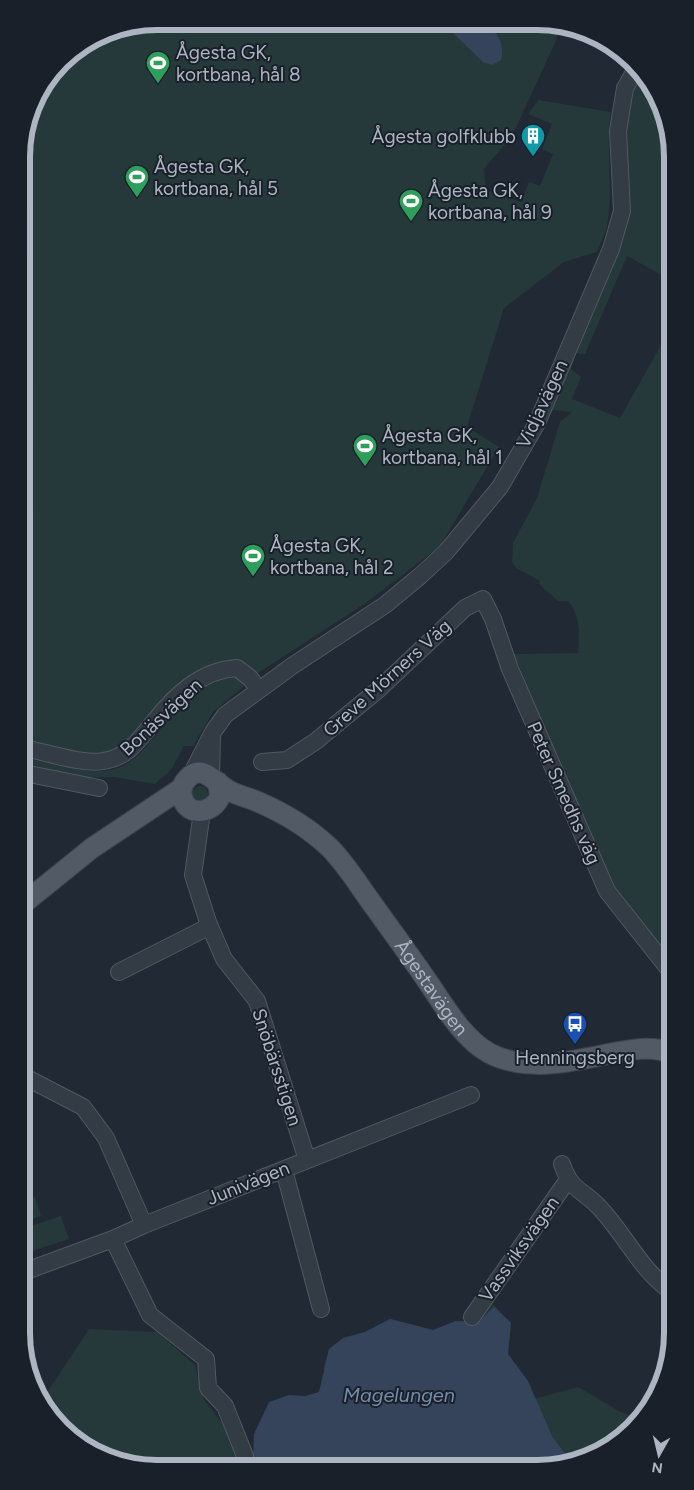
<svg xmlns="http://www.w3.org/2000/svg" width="694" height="1490" font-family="Figtree,sans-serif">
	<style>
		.green { fill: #26393a }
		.water { fill: #35445b }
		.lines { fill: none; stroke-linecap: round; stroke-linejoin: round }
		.minor-casing { stroke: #515863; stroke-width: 18 }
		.major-casing { stroke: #3d444f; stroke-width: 22 }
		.minor { stroke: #333b45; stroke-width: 16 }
		.major { stroke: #515a65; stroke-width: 20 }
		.labels { text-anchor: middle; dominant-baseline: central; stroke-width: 4; stroke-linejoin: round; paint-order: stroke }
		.poi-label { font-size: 19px; fill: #adb5c2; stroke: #19202a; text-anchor: start }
		.street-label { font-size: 19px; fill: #adb5c2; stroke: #19202a }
		.water-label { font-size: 20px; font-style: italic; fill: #778caa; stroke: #19202a }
		.rim { fill: none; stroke: #adb5c2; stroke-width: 6 }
	</style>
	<rect width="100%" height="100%" fill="#202934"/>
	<path class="green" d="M 157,21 L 560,24 L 555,43 L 512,136 L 484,169 L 486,190 L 521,202 L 529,182 L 540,186 L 553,154 L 542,149 L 552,124 L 528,114 L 538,100 L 611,112 C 605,150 614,188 607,226 C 605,235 600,244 597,252 L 564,262 L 504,308 L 467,427 L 499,447 L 440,546 L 366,603 L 250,678 L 237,668 L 204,676 L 121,757 L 24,748 L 22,148 L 35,97 L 67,55 L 105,31 Z
		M 643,81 L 668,121 L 669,279 L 627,256 L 585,354 L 576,353 L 571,369 L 581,377 L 572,399 L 620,418 L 669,331 L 671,963 L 606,882 L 514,654 L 578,653 C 579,634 581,615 568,601 L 558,601 L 539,584 L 540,581 L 516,568 L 512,562 L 513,543 L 537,498 L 560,422 L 572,412 L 554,410 L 537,423 L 622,211 L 622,104 L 638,82 Z
		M 230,678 L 239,678 L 244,686 L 213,712 L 193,746 L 184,746 L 171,770 L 155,784 L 114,777 L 80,777 L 24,763 L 24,758 C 51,762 83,775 111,770 C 155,762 171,686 230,678 Z
		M192 794a8 8 0 1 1 16 0a8 8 0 1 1-16 0Z
		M 35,1197 L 41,1216 L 25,1221 L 25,1200 Z
		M 61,1216 L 69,1239 L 26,1253 L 25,1228 Z
		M 493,1304 L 511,1323 L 508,1354 L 528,1381 L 534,1399 L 578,1387 L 619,1411 L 641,1420 L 613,1446 L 573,1464 L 552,1436 L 323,1369 L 329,1349 L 343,1338 L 365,1332 L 390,1319 L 433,1330 L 456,1321 L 479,1322 Z
		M 89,1329 L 157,1332 L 195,1365 L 203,1398 L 240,1447 L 253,1458 L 259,1457 L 264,1466 L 131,1466 L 67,1435 L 44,1397 Z"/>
	<path class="water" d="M 448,23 C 458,23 470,22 480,23 C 496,26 506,46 501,60 L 492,65 L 483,62 L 450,30 Z
		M 494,1307 L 511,1323 L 508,1354 L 528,1381 L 552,1436 L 573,1464 L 264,1466 L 259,1457 L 253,1458 L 254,1434 L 269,1402 L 289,1395 L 305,1396 L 319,1392 L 329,1349 L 343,1338 L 365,1332 L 390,1319 L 433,1330 L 456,1321 L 479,1322 Z"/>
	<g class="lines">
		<defs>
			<path id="minor" d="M 24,748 C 45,752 83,765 103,761 C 127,758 138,741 153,723 C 174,696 201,670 237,668 L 250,678 L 259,690
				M 262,762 L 287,760 L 316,741 L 379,689 L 465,608 L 483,599 L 493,619 L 510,669 L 607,891 L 671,972
				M 24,773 L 99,788
				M 191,775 L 213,732 L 225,715 L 292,666 L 385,605 L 420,576 L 446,552 L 500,487 L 537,423 L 611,249 L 622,211 L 618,131 L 625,88 L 636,69
				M 211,775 L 212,737
				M 202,812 L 193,875 L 208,922 L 224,959 L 257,1001 L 307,1160
				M 119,972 L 210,926
				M 25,1077 L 83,1107 L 106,1138 L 144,1225
				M 562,1164 C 571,1191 582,1189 599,1207 C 625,1234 640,1270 672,1292
				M 284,1170 L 321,1309
				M 113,1239 L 150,1315 L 206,1359 L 208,1388 L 225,1406 L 245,1456
				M 26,1271 L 113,1239 L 144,1225 L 471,1095
				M 472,1317 L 567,1181"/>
			<g id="major">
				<path id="s1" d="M 218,782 L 220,796 C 214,814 186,818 182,796 C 180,790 183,783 187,779 C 202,762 215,783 228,790 C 236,795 247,797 256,801 C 282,812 309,828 330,848 C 345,863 358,884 371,902 C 391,930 411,957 430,985 C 446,1009 464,1039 489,1053 C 525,1072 570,1062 608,1054 C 629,1050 651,1045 671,1053"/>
				<path d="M 24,903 L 92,848 L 182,788"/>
			</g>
		</defs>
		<use href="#minor" class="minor-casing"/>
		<use href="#major" class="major-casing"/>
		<use href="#minor" class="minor"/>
		<use href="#major" class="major"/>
	</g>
	<defs>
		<symbol id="stadium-pin" viewBox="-11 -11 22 30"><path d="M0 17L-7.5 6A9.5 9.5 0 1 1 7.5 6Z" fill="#2e9e5b" stroke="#19202a"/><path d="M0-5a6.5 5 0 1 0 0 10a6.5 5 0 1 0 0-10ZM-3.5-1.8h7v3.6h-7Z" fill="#fff"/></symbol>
		<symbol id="building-pin" viewBox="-11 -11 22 30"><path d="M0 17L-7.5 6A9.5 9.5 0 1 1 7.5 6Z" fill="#0f9aa8" stroke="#19202a"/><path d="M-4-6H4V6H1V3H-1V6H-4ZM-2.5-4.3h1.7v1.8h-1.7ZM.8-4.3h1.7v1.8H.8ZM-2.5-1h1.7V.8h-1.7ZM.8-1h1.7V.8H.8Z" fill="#fff"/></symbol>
		<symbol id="bus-pin" viewBox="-11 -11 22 30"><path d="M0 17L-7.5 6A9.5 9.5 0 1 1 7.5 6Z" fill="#1a4fb4" stroke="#19202a"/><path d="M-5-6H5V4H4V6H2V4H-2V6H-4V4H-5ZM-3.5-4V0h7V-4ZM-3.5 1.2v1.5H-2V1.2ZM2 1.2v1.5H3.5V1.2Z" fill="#fff"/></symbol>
	</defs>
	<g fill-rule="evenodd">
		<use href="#stadium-pin" x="144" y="49" width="28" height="38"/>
		<use href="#building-pin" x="519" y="122" width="28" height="38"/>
		<use href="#stadium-pin" x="123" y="163" width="28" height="38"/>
		<use href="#stadium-pin" x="397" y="187" width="28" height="38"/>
		<use href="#stadium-pin" x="351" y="432" width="28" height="38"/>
		<use href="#stadium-pin" x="239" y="542" width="28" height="38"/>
		<use href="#bus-pin" x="561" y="1010" width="28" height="38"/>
	</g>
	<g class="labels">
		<g class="poi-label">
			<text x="176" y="52">Ågesta GK,<tspan x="176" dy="22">kortbana, hål 8</tspan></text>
			<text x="516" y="136" text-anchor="end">Ågesta golfklubb</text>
			<text x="154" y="166">Ågesta GK,<tspan x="154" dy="22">kortbana, hål 5</tspan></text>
			<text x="428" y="190">Ågesta GK,<tspan x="428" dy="22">kortbana, hål 9</tspan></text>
			<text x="382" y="435">Ågesta GK,<tspan x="382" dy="22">kortbana, hål 1</tspan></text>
			<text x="270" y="545">Ågesta GK,<tspan x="270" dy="22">kortbana, hål 2</tspan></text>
			<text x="575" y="1057" text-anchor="middle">Henningsberg</text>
		</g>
		<g class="street-label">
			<text transform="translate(542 404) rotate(-65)">Vidjavägen</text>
			<text transform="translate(387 678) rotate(-42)">Greve Mörners Väg</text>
			<text transform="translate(161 717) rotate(-43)">Bonäsvägen</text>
			<text transform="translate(564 793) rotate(66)">Peter Smedhs väg</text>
			<text stroke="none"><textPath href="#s1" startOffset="424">Ågestavägen</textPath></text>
			<text transform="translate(277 1067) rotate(72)">Snöbärsstigen</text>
			<text transform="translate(248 1183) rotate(-22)">Junivägen</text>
			<text transform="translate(519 1249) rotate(-55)">Vassviksvägen</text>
		</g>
		<g class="water-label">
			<text x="399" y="1395">Magelungen</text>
		</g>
	</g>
	<path d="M0 0H694V1490H0ZM157 30H537A127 127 0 0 1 664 157V1333A127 127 0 0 1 537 1460H157A127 127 0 0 1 30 1333V157A127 127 0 0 1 157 30Z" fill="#19202a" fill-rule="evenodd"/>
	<path class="rim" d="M157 30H537A127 127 0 0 1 664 157V1333A127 127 0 0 1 537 1460H157A127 127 0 0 1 30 1333V157A127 127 0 0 1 157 30Z"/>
	<g transform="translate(659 1455) rotate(188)" stroke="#19202a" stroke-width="4" paint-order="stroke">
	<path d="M0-4L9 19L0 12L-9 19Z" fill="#adb5c2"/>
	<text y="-8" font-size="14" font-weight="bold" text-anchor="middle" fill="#adb5c2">N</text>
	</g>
</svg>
